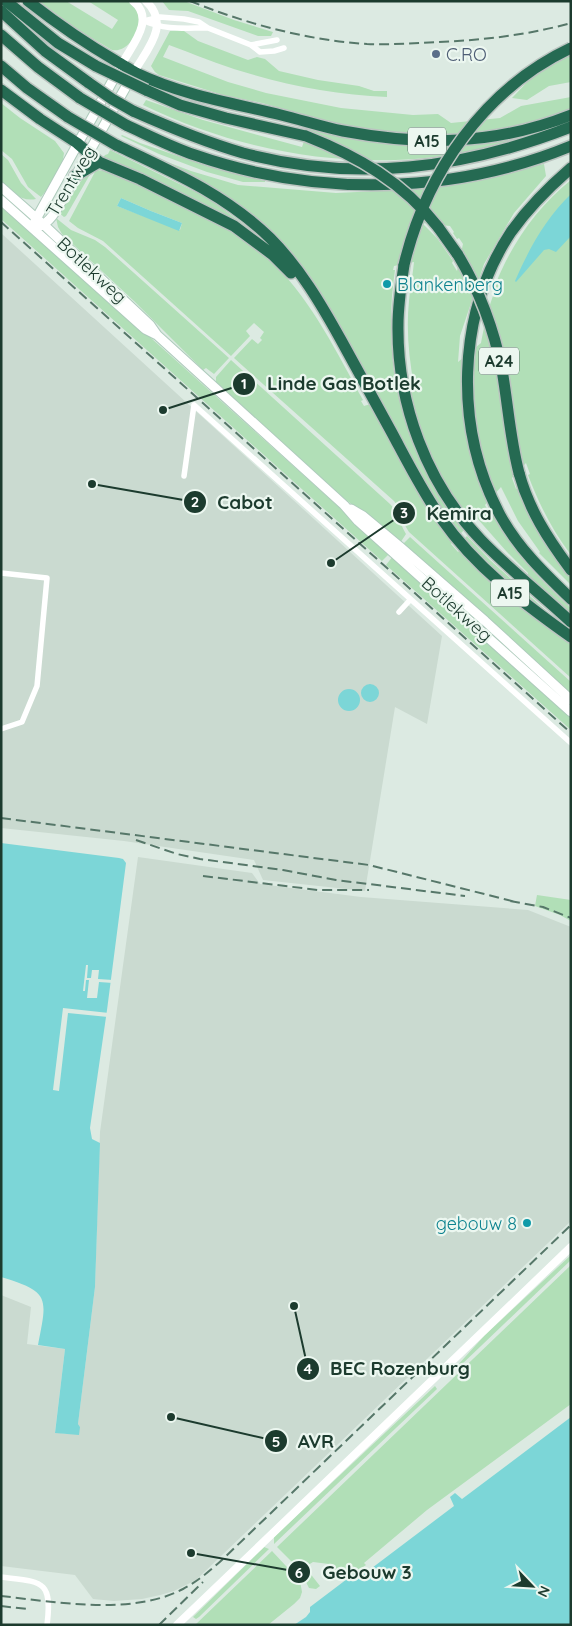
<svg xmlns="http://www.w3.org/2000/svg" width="572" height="1626" font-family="Quicksand,sans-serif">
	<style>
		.built { fill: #cadad0 }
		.green { fill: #b1dfb7; fill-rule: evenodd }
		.water { fill: #7cd6d7 }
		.pier { fill: #dceae2 }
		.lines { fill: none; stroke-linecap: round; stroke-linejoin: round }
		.secondary-casing { stroke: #aecbbc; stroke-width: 11 }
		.motorway-casing { stroke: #bbc4c0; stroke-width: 14 }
		.minor { stroke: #fff; stroke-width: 5.5 }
		.tertiary { stroke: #fff; stroke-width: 8 }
		.secondary { stroke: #fff; stroke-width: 9 }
		.motorway { stroke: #256a52; stroke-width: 11 }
		.rail { stroke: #567769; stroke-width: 2; stroke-dasharray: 10 5; stroke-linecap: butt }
		.motorway-bridge-casing { stroke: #bbc4c0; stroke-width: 14; stroke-linecap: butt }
		.motorway-bridge { stroke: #256a52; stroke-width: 11 }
		.service-dot { fill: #5c6f8a; stroke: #ecf7f0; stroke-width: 2 }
		.culture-dot { fill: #0f9aa8; stroke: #ecf7f0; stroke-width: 2 }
		.labels { text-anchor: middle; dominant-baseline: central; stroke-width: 4.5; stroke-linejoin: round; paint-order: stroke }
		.shield { fill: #ecf7f0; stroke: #5a7368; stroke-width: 1 }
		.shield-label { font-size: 16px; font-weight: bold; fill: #1c3b2e }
		.service-label { font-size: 18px; fill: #4e5e75; stroke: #ecf7f0; text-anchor: start }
		.street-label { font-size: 18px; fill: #1c3b2e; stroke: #ecf7f0 }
		.culture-label { font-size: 18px; fill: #0d838f; stroke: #ecf7f0; text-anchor: start }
		.leader { fill: none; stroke: #1c3b2e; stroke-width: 2 }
		.callout-dot { fill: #1c3b2e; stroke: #ecf7f0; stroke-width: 2 }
		.mark-label { font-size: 15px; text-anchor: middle; font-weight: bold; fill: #fff }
		.callout-label { font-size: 19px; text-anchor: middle; font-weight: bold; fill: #1c3b2e; stroke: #ecf7f0; stroke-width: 4.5; stroke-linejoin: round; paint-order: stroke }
	</style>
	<rect width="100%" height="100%" fill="#dceae2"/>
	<path class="built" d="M 1,233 L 442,636 L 427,724 L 395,707 L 365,891 L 263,880 L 254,860 L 124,841 L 1,828 Z
		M 138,857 L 252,873 L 260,884 L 361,897 L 528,910 L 571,927 L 571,1221 L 196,1580 L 174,1591 L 160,1595 L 142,1599 L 114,1601 L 93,1599 L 75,1575 L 1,1566 L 1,1295 L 31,1307 L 27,1344 L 65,1349 L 55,1432 L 66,1434 L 80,1427 L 78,1424 L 95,1287 L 100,1132 Z"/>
	<path class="green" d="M 39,1 L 66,1 L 112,29 L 118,20 L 88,1 C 97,1 119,0 127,1 C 151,8 135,54 112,50 L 75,28 Z
		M 162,1 L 184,1 L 234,20 L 273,32 L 271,36 L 258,36 L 188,11 L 169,10 Z
		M 178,30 L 184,31 L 198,41 L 248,60 L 257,57 L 265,59 L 279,71 L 318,80 L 359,86 L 374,91 L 387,91 L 387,97 C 339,95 290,86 244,72 C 219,65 194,54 169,45 L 163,57 L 228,82 L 266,93 L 341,108 L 413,115 L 438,114 L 451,123 L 500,118 L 521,106 L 571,97 L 571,109 L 538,121 L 480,133 L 423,136 L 356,129 L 262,103 L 223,95 L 159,75 L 155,72 L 151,66 L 170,31 Z
		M 571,54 L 571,82 L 549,86 L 527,100 L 512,98 L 531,78 Z
		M 146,100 L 203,120 L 302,147 L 309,127 C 337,135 366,143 395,144 C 440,147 486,143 529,135 C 508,141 488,148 467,152 C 358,173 242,153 143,105 Z
		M 1,103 L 20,118 L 55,141 L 64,153 C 63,168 51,185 41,197 L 28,187 L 12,159 L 1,150 Z
		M 122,135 L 140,143 L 207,166 L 265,181 L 265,182 L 243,182 L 207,172 L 159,154 L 121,136 Z
		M 110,150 L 208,198 L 246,226 L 271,248 L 103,158 L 105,155 L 108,154 Z
		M 141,152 L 191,171 L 238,185 L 336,193 L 378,191 L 437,184 L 544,164 L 546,176 L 514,213 L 484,264 L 460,336 L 458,362 L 481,343 C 484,327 487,312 493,296 L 495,297 L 497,289 L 494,288 C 510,246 536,208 571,180 L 571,555 C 552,530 539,504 528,475 L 530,474 L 526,463 L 512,478 L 516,489 L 518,488 L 556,558 L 571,576 L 571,585 L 539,553 L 540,552 L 518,521 L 501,487 L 485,505 L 487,509 L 490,509 C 511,549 537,578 571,608 L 571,616 L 528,577 L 528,573 L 507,552 L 476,517 L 451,544 L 458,552 L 459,551 L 482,575 L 509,599 L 571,645 L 571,678 L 409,532 C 402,522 401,510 394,501 L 234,358 L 252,339 L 258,344 L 262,340 L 260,338 L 264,332 L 254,323 L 246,331 L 250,336 L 231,356 L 103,241 L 78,228 L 69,221 L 96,170 L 107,171 L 120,176 L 223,226 C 241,237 260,250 275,265 C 313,303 337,353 363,400 L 361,401 L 364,406 L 380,401 L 281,246 ZM 121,198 L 151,211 L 182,223 L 180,230 L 117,206 ZM 422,223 L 450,226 L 454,232 L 453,233 L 457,239 L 459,238 L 463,244 L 457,271 L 452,263 L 453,261 L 437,238 ZM 414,262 C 413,274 410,288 409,301 C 406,330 409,358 414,386 L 395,392 L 393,387 L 396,387 C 390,347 389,310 395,270 L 393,270 L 394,266 Z
		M 1,154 L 8,160 L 21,183 L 36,199 C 21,202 12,192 1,183 Z
		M 92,171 L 66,216 L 64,217 L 58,212 C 61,207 65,204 69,200 C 78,187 78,181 92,171 Z
		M 1,203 L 390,553 L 382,561 L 1,219 Z
		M 56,218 L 71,230 L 95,240 L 105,247 L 229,358 L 214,374 L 206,368 L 203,370 L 134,301 L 62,234 L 58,227 Z
		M 231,360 L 390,504 C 398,512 400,524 406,534 L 400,543 L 335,491 L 216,384 L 216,377 Z
		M 467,536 L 490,560 L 571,633 L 506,585 L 464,539 Z
		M 410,537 L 571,682 L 571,696 L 402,545 Z
		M 393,556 L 571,715 L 571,730 L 386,565 Z
		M 537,895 L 571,900 L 571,921 L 560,915 L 535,906 Z
		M 571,1255 L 571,1260 L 459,1367 L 456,1367 L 485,1335 Z
		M 571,1265 L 571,1404 L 427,1510 L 364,1563 L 366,1565 L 344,1581 L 329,1564 L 313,1562 L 305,1567 L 320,1586 L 316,1589 L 309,1588 L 306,1582 L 304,1574 L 277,1547 Z
		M 435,1386 L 437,1389 L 274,1544 L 274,1537 Z
		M 264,1547 L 269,1549 L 199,1617 L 196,1619 L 193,1617 Z
		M 272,1551 L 300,1581 L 302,1592 L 300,1598 L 294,1604 L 268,1625 L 195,1625 Z"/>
	<path class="water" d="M 571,194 L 571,236 L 556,252 L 549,249 L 544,250 L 516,282 L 515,281 C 529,249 545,219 571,194 Z
		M 121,198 L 151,211 L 182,223 L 179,231 L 117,206 Z
		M361 693a9 9 0 1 1 18 0a9 9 0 1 1-18 0Z
		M338 700a11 11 0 1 1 22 0a11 11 0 1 1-22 0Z
		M 1,843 L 119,858 L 123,859 L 126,863 L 107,1010 L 90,1128 L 92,1139 L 100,1143 L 95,1287 L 78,1424 L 80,1427 L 79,1435 L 55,1433 L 65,1349 L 38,1345 C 47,1298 51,1292 1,1277 Z
		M 571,1417 L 571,1625 L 294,1625 L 306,1617 L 310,1612 L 310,1607 L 355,1573 L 360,1575 L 364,1574 L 454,1506 L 450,1497 L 455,1493 L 462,1499 Z"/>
	<path class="pier" d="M 86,965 L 88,965 L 87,978 L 91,978 L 92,970 L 99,970 L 98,979 L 113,980 L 113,983 L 99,982 L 97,998 L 87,998 L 89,980 L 86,980 L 85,991 L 83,991 Z
		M 63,1008 L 109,1013 L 108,1017 L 68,1013 L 59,1091 L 53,1090 Z"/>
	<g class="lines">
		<defs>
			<path id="secondary" d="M 1,187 L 44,225 L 150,325 L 157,335 L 344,505 L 358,521 L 571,712
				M 1,200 L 145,329 L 157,335
				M 35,221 L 118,71
				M 40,226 C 50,222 56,211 61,202 L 132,76
				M 351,509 L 363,516 L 399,546 L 485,621 L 571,700"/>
			<path id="motorway" d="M 6,1 L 58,43 L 96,66
				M 28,1 C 56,23 85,43 116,61 C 123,65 129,69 136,73 C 182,95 232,103 281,115 C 302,120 322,127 343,131 C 423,146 495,145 571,115
				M 1,11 L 45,51 L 89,83
				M 1,35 L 38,67 L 80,98
				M 1,66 L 27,88 L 68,117
				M 1,90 L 40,119 L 77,143 L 99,162 L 140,179 L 234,226 L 273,255 L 291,273
				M 146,90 L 180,105 L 226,118 L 306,136
				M 133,111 C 169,127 205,142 243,153 C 356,183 463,169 571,127
				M 126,125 C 148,135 171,147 195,155 C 316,197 452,195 571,146
				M 116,145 C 171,171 226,195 270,238 C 300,268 321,304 341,340 C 358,371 375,402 392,433 C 407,461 422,491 441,518 C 475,567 523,603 571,637
				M 571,168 C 549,187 528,208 511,232 C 456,315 454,428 500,515 C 518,548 544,573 571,599
				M 75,176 L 99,162
				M 438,227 L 458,255
				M 404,265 C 401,285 398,305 398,325 C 397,403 426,483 481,540 C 509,569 541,594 571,622
				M 519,473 C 529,510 548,539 571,570"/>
		</defs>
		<use href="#secondary" class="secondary-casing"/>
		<use href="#motorway" class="motorway-casing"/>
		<path class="minor" d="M 144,21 L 160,17 L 184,19 L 199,22 L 208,28 L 251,45 L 260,52 L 274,51 L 284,48
			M 144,21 C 166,30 182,28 206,28
			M 251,45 L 277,40
			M 194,405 L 571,743
			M 184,476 L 194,405
			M 1,573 L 47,578 L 37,686 L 22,722 L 1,729
			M 399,612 L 410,600
			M 1,1577 C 41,1582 53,1579 47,1625"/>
		<path class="tertiary" d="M 122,64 C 132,45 156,19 133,1
			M 134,72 C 147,49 171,25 146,1
			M 177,1625 L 571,1247"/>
		<use href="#secondary" class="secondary"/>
		<use href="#motorway" class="motorway"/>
		<path class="rail" d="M 190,1 C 247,24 306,40 367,44 C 391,45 415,43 439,42 C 484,40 528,35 571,23
			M 1,222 L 571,733
			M 1,818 L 369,865 L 516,902
			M 136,840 L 177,854 L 200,859 L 283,870 L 336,880 L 465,896
			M 203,876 L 318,890 L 369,890
			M 510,901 L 543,907 L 571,918
			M 1,1596 C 57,1602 132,1616 183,1589 C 198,1581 211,1570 223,1559 L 571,1225
			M 1,1606 L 27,1609
			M 159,1625 L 203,1582"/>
		<defs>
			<path id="motorway-bridge" d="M 96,66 L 146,90
				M 89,83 L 112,99 L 133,111
				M 80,98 L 126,125
				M 68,117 L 116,145
				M 306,136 C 357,156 403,182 438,227
				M 458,255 C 479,290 494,330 502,370 C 508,404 510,439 519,473
				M 404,265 C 426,173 484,89 571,48"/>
		</defs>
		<use href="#motorway-bridge" class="motorway-bridge-casing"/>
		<use href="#motorway-bridge" class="motorway-bridge"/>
	</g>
	<circle class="service-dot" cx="436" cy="54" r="5"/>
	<g class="culture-dot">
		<circle cx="387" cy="284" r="5"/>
		<circle cx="527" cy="1223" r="5"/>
	</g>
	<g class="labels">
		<g class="shield">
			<rect x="408" y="127.5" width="38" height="27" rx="4"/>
			<rect x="479" y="347.5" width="40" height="27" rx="4"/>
			<rect x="491" y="579.5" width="38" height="27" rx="4"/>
		</g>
		<g class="shield-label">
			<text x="427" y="141">A15</text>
			<text x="499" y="361">A24</text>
			<text x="510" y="593">A15</text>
		</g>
		<g class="service-label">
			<text x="446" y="54">C.RO</text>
		</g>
		<g class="street-label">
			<text transform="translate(71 181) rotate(-59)">Trentweg</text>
			<text transform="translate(92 270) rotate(43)">Botlekweg</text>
			<text transform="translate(457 609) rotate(42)">Botlekweg</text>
		</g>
		<g class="culture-label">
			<text x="397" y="284">Blankenberg</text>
			<text x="517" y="1223" text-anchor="end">gebouw 8</text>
		</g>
	</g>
	<path class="leader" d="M163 410L244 384M92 484L195 502M331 563L404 513M294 1306L308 1369M171 1417L276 1441M191 1553L299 1572"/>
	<g class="callout-dot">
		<circle cx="163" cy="410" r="5"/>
		<circle cx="92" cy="484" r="5"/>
		<circle cx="331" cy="563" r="5"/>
		<circle cx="294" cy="1306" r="5"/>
		<circle cx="171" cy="1417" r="5"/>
		<circle cx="191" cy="1553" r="5"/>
		<circle cx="244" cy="384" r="12"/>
		<circle cx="195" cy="502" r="12"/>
		<circle cx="404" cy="513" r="12"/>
		<circle cx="308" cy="1369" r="12"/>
		<circle cx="276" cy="1441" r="12"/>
		<circle cx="299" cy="1572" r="12"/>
	</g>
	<g class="mark-label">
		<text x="244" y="389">1</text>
		<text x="195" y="507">2</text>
		<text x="404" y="518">3</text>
		<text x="308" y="1374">4</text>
		<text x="276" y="1447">5</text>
		<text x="299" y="1578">6</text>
	</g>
	<g class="callout-label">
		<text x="344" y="390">Linde Gas Botlek</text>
		<text x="245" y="509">Cabot</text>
		<text x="459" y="520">Kemira</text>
		<text x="400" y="1375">BEC Rozenburg</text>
		<text x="316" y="1448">AVR</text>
		<text x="367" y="1579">Gebouw 3</text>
	</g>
	<rect width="572" height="1626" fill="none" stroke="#1c3b2e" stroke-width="5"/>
	<g transform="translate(532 1586) rotate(115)" stroke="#ecf7f0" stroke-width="4" paint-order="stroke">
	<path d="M0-4L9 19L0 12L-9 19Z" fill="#1c3b2e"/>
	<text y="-8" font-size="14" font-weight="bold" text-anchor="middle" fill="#1c3b2e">N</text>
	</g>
</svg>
